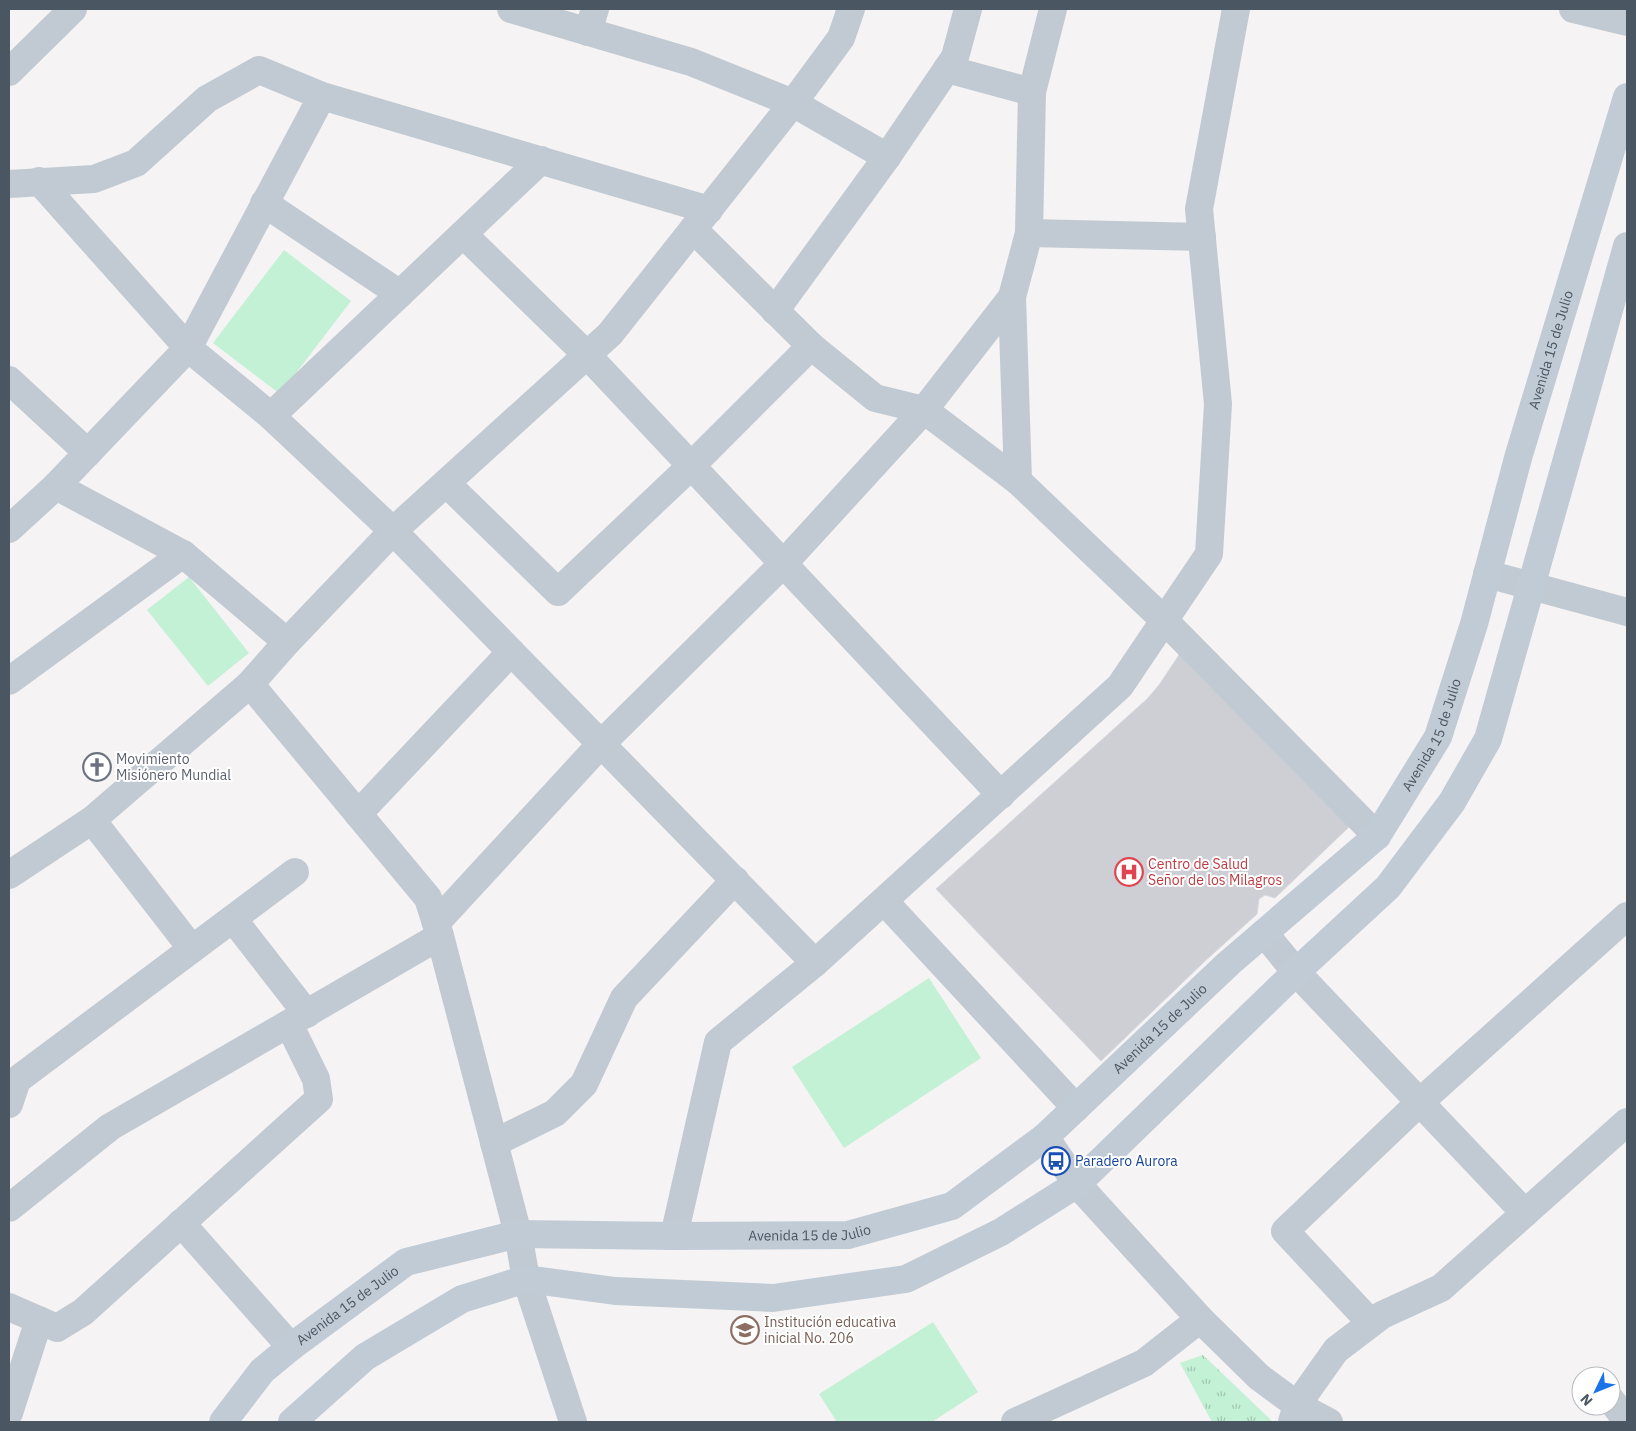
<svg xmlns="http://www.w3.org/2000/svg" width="1636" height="1431" font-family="'IBM Plex Sans',sans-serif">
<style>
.grass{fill:#c3f1d5}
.park{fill:url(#park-tufts)}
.building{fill:#cdcfd5;stroke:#d7d9de}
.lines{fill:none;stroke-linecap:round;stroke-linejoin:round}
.street{stroke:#c1cad2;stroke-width:28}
.secondary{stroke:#c1cbd6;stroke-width:28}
.labels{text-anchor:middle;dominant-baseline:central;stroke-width:4;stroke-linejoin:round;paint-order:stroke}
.street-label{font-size:14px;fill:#4a5661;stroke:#fff}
.worship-label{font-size:14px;fill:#5b616d;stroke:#fff;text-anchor:start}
.health-label{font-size:14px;fill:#be3a42;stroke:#fff;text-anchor:start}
.transit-label{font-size:14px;fill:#164399;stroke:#fff;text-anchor:start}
.education-label{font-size:14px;fill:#785e54;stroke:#fff;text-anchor:start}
</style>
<defs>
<pattern id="park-tufts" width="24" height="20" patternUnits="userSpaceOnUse" patternTransform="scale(1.25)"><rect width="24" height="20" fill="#c3f1d5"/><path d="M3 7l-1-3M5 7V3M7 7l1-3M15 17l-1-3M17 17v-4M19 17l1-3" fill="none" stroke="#a0c6b0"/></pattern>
</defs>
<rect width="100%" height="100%" fill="#f5f3f3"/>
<g class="grass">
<polygon points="284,250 351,301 280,394 213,343"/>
<polygon points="189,577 249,653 208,686 147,610"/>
<polygon points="929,978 981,1058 844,1148 792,1067"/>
<polygon points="933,1322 978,1392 932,1422 837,1422 819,1394"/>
</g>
<polygon class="park" points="1203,1355 1271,1420 1270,1422 1212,1422 1180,1363"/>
<polygon class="building" points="1181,652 1351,825 1275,898 1265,895 1259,899 1257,914 1204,962 1101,1061 936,889 1147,699 1159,685"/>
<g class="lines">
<g class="street">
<polyline points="511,9 691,62 793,103 887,157"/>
<polyline points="1573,9 1627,22"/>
<polyline points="588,32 595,9"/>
<polyline points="947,69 1032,92"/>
<polyline points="9,72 73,9"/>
<polyline points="39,181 188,348 271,416 393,531 815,963"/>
<polyline points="9,184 94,179 136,163 207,99 259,70 322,96 709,210"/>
<polyline points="264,203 400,294"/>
<polyline points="693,229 811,346 875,398 924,410 1018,481 1164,620 1377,836"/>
<polyline points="1029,233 1202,237"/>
<polyline points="463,234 587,355 1001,795"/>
<polyline points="775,311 887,157 955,57 968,9"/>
<polyline points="9,380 88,453"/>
<polyline points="271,416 541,160"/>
<polyline points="1018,481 1012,297 1029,233 1032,92 1053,9"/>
<polyline points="446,483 558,592 691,466 811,346"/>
<polyline points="56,486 183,554 287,642"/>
<polyline points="9,529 56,486 188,348 322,96"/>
<polyline points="1487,574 1627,612"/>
<polyline points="9,681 183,554"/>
<polyline points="250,684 428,898 440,936 518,1234 526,1279 573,1422"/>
<polyline points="358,814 511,652"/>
<polyline points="92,820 192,949"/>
<polyline points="9,875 92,820 250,684 287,642 393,531 610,334 793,103 841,38 851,9"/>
<polyline points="884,901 1076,1108"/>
<polyline points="233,919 307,1014"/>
<polyline points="436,923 601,744 783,564 924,410 1012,297"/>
<polyline points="1264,933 1296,972 1525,1213"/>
<polyline points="9,1104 17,1080 295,872"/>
<polyline points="1045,1137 1077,1184 1200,1319 1259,1377 1297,1405 1329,1422"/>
<polyline points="494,1143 555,1113 584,1084 624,998 735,880"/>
<polyline points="9,1208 110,1127 440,936"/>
<polyline points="181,1223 291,1347"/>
<polyline points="674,1236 718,1042 815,963 1120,686 1209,554 1218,404 1199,209 1236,9"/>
<polyline points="9,1307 57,1328 83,1312 319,1099 316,1079 289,1024"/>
<polyline points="1371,1323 1285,1231 1420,1102 1627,916"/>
<polyline points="1611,1400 1627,1421"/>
<polyline points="9,1413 39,1320"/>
<polyline points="1015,1422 1144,1363 1200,1319"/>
<polyline points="1292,1422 1297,1405 1336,1350 1382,1315 1441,1288 1627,1122"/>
</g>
<g class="secondary">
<path id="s1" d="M223,1422L262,1371L291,1347L406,1262L518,1234L674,1236L848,1235L952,1206L1045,1137L1229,963L1377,836L1438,737L1474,624L1518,458L1627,97"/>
<polyline points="292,1422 365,1357 462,1299 526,1279 615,1291 773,1298 906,1279 1001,1232 1077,1184 1296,972 1388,887 1452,802 1488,739 1627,246"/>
</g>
</g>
<defs>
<symbol id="church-ring" viewBox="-11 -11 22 22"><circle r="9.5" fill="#fff" stroke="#6b7280" stroke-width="1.5"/><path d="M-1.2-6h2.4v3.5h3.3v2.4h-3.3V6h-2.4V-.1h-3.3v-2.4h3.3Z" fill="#6b7280"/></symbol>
<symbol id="hospital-ring" viewBox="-11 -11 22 22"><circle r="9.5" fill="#fff" stroke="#e0444e" stroke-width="1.5"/><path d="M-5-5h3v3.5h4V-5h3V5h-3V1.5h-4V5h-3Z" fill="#e0444e"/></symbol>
<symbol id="bus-ring" viewBox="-11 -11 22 22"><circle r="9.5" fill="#fff" stroke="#1a4fb4" stroke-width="1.5"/><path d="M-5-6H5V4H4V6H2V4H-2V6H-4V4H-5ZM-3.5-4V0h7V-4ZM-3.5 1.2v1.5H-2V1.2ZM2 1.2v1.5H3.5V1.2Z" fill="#1a4fb4"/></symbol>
<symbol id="school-ring" viewBox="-11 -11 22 22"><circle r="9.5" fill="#fff" stroke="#8d6e63" stroke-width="1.5"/><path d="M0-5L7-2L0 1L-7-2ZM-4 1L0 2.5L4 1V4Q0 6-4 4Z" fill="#8d6e63"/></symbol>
</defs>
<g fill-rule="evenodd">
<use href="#church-ring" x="81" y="751" width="32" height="32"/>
<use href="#hospital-ring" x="1113" y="856" width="32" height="32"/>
<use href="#bus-ring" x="1040" y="1145" width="32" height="32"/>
<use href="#school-ring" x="729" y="1314" width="32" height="32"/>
</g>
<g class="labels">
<g class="street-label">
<text stroke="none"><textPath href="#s1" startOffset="1882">Avenida 15 de Julio</textPath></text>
<text stroke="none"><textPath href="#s1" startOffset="1478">Avenida 15 de Julio</textPath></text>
<text stroke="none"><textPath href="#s1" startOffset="1072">Avenida 15 de Julio</textPath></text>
<text stroke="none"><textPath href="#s1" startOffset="652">Avenida 15 de Julio</textPath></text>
<text stroke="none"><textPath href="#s1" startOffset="172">Avenida 15 de Julio</textPath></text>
</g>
<g class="worship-label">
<text x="116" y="759">Movimiento<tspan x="116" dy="16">Misiónero Mundial</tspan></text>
</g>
<g class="health-label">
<text x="1148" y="864">Centro de Salud<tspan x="1148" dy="16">Señor de los Milagros</tspan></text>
</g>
<g class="transit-label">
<text x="1075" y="1161">Paradero Aurora</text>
</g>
<g class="education-label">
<text x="764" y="1322">Institución educativa<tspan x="764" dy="16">inicial No. 206</tspan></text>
</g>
</g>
<rect width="1636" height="1431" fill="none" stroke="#4a5661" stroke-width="20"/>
<g transform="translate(1596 1391) rotate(227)"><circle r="24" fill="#ffffff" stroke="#b7bbc0"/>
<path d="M0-4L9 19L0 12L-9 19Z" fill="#1a73e8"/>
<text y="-8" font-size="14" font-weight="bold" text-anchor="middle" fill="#4a5661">N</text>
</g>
</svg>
